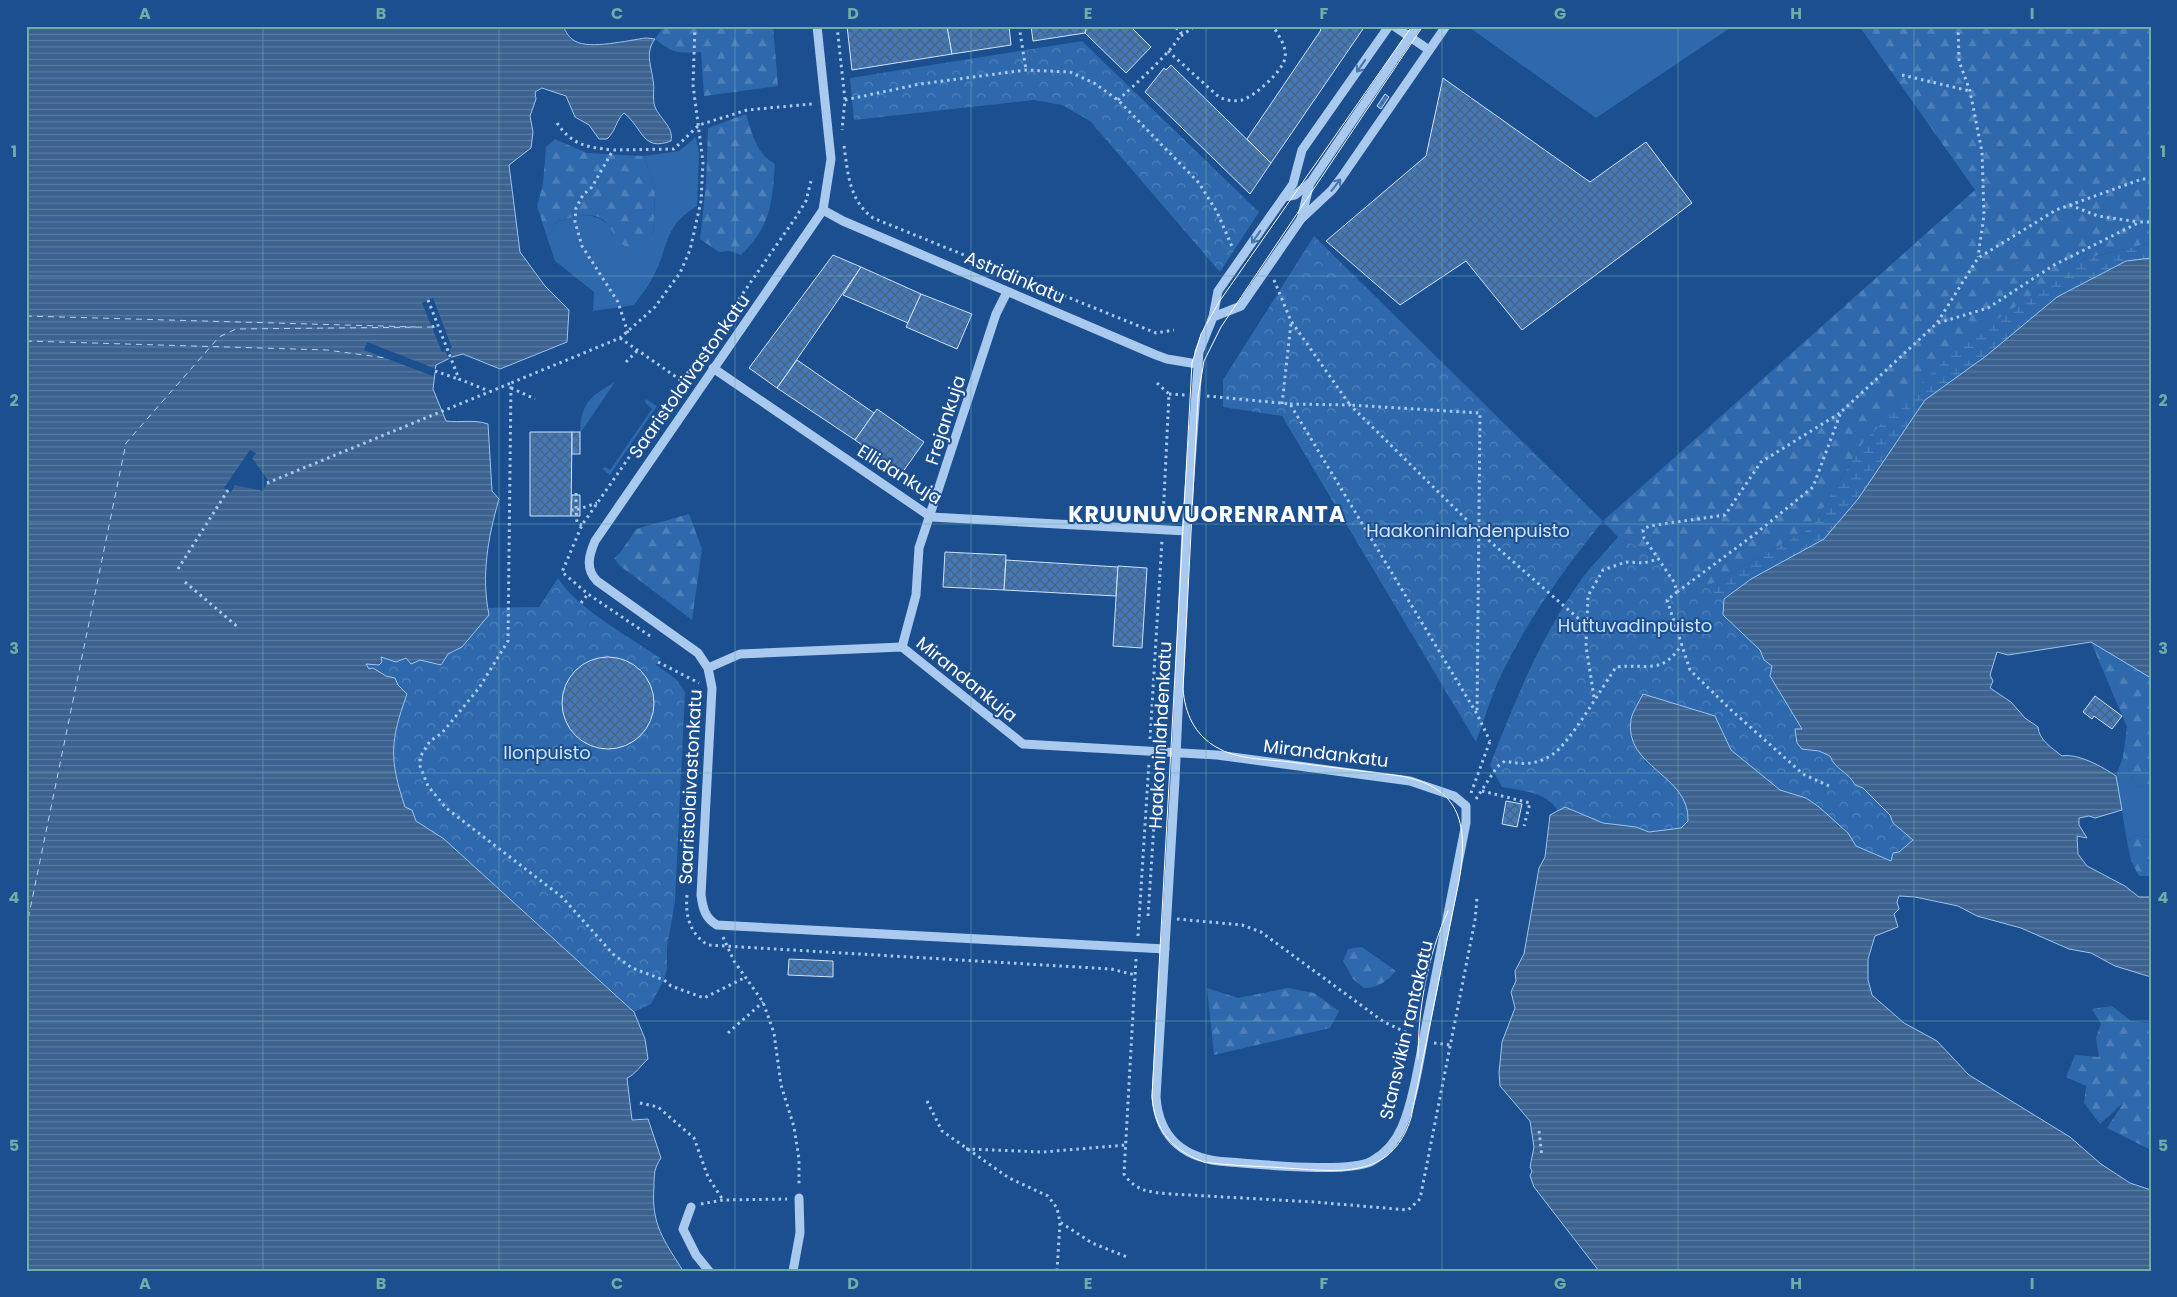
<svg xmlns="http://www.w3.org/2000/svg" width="2177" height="1297" font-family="Poppins,sans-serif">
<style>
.grass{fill:#2e69ad}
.forest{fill:url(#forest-firs)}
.wetland{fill:url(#wetland-marsh)}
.park{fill:url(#park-crowns)}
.water{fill:url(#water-rules);stroke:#9cc4f0}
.pier{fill:#1b4f8f}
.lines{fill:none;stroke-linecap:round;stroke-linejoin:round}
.ferry{stroke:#b5d3f5;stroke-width:1;stroke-dasharray:6 5;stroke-linecap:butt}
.building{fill:url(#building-cross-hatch);stroke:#cfe3fa}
.path{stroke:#a9c9ee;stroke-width:3;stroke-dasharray:2.5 4;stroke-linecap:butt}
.minor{stroke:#a9c9ee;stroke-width:9}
.tram{stroke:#fff;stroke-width:1}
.oneway{stroke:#4674ac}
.grid{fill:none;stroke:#6fada8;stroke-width:1;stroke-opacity:0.55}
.labels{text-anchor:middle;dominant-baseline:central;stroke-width:4;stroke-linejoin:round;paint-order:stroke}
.street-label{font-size:18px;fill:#fff;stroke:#1b4f8f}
.park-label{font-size:18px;fill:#cfe3fa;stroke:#1b4f8f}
.district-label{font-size:22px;font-weight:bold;letter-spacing:1px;fill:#fff;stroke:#1b4f8f}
.neatline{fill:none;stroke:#6fada8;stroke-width:2}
.grid-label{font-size:16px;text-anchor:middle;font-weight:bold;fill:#6fada8}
</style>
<defs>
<pattern id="forest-firs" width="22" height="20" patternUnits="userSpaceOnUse" patternTransform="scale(1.25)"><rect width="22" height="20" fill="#2e69ad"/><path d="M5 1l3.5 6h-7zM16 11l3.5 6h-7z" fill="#4d80b9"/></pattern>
<pattern id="wetland-marsh" width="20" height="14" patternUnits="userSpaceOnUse" patternTransform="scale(1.25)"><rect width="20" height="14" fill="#2e69ad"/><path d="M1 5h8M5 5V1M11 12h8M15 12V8" fill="none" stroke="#4d80b9"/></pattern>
<pattern id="park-crowns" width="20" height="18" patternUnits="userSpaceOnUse" patternTransform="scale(1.25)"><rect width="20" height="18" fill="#2e69ad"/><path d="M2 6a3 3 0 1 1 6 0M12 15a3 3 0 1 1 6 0" fill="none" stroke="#4d80b9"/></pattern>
<pattern id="water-rules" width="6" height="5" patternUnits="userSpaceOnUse" patternTransform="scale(1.25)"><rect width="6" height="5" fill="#3c6290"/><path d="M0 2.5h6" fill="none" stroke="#597aa1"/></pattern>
<pattern id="building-cross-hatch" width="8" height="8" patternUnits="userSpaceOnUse" patternTransform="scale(1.25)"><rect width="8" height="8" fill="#4478b7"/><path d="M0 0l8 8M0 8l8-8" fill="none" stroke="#486282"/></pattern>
</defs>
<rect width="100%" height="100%" fill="#1b4f8f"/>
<g class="grass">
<polygon points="1471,26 1725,26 1730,28 1596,118 1470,28"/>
<path d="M696,137L699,153L697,206C663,227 670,244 654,275C649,286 641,295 634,305L593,311L594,292L555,261L547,237L557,221C566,221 571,217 580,216C601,212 613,228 622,244L653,238L655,192L644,156L679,151Z"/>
<path d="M615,382L581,432H580C581,402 591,396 615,382Z"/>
<polygon points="646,399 657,406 610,475 602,469 605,467 610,470 652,409 645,402"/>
<polygon points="2123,757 2135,785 2151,790 2151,840 2147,837 2135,835 2127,841 2116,776"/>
</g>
<g class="forest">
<path d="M664,26H773L778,86L704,96L701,52C679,53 673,54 655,39Z"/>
<polygon points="1859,26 2151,26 2151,243 2083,259 1864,441 1812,527 1705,588 1647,551 1618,537 1603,521 1975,190"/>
<path d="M746,114C752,133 756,154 775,164C772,204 771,226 741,255L730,251L719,252L700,239L706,184L708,128Z"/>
<path d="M555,139L587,153L644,156L655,192L653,239L637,253C633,250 627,248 623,245C609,233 610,211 580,216C571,217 567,220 557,221L547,237L537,206L543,184L546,147Z"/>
<polygon points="689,514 702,549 692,620 619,565 614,558 620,553 636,529"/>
<polygon points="2091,642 2151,678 2150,790 2135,785 2123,757 2127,727"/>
<polygon points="2135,835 2147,837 2151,840 2151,876 2139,876 2131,861 2127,841"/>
<path d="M1362,947L1396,971C1387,981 1378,988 1364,988L1353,979L1343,961L1348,949Z"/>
<polygon points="1207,988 1238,998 1288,988 1314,993 1339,1011 1330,1028 1214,1055"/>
<polygon points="2112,1006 2131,1021 2151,1023 2151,1150 2107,1128 2124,1102 2100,1124 2084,1103 2086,1086 2066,1077 2075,1055 2099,1057 2096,1038 2101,1024 2092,1009"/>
</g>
<polygon class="wetland" points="2151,243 2151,294 1866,529 1803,552 1751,579 1724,599 1705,588 1812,527 1864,441 1960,345 2083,259"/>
<g class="park">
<polygon points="1082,41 1259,212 1220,272 1090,121 1062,105 1034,100 854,120 850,78"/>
<path d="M1314,236L1603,521C1562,572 1524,624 1497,684C1489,703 1483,723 1476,742L1282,416L1223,407V380Z"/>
<path d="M1618,537L1647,551L1724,599L1723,616L1760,650L1764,660L1772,666L1770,676L1802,729H1795L1797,742L1802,749L1819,751L1830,756C1835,770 1849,772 1855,785L1863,788L1890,815L1893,824L1914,840L1891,862L1856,846L1848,833L1806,798L1780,790L1731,750L1715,716L1644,761C1665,777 1689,792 1688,821L1681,828L1649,832L1636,827L1603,823L1566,807L1558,811C1547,792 1523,791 1502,787L1490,765C1515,700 1542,634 1583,577C1594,563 1607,550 1618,537Z"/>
<path d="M558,578C576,608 630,637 660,658L656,665L676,679L685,692L675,901L667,947V968L664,980L651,1004L634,1012L444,839L416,821L412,810L405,807C389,759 390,741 407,694L391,677L368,669L366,663L379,665L381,661L380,657L420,660L454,652L489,615L488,608L539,607Z"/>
</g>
<g class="water">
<path d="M26,26H563C566,32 569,38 575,41C589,50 629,40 646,38L655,39C645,52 651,65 653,80C655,88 652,99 655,107C660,119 674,127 671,141C642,152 643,128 624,113C616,120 616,131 607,139H599L589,125L575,117L566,96L542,88L535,92L536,99L530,116L533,132L531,148L509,165L520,252L545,286L569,310L567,342L500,369L463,354L452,357L436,365L433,389L446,421C461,423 473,419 488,424L492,491L499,499C488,537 481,576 489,615L462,647L448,654L441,665L420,660L411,664L406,658L396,662L381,657L382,662L379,665L366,664L369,669L373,668L386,676L395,678L398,685L407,694C390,741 389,759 405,807L412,810L416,821L444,839L634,1012L645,1039L648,1059C641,1065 635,1075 627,1078L632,1120L648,1119L661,1158C654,1168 654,1175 654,1187C651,1225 664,1240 683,1271H26Z"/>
<path d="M2151,258V678L2091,642L2008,655L1997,652L1990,675L1993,681L1990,688L2011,702L2025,718L2038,727C2039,740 2052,748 2062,756C2078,753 2103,767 2116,776L2122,810L2095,818L2089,816L2079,818V825L2087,838L2077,836L2078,854L2087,866L2125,886L2139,897H2151V977L2115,966L2091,953L2069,949L2021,928L1977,916L1958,906L1915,897L1899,896L1897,902L1899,909L1894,914L1898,927L1875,936L1868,959V980L1872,995L1904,1023L1937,1041L1969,1075L2070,1137L2101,1164L2130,1183L2151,1190V1271H1599L1534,1187L1530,1176L1532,1171L1530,1167L1534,1147L1530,1121L1500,1086L1499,1073L1502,1042L1515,1008L1511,992L1516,981L1515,971L1524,954L1539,868L1545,857L1550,815L1565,807L1603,823L1636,827L1649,832L1681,828L1688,821C1690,774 1623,768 1631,719C1633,711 1639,702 1643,694L1715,716L1731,750L1780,790L1806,798L1819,807L1848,833L1856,846L1891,861L1893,853L1899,852L1913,840L1893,823L1890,815L1863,788L1855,785C1849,772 1835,770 1830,756L1819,751L1802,749L1797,743L1795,729H1802L1770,676L1772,666L1764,660L1760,650L1723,615L1724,599L1751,579L1824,539L1858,499L1925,400L1986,356L2057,297L2126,261Z"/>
</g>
<g class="pier">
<polygon points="433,298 452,348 449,349 452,357 449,359 445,351 442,352 422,303"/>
<polygon points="367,342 436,369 433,376 364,350"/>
<polygon points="250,450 256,453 252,458 268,480 267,483 263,491 235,485 231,492 224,488"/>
</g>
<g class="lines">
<g class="ferry">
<polyline points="26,316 416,327"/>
<polyline points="26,341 327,350 386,358"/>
<polyline points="26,929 126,443 219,337 236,329 432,327"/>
</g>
</g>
<g class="building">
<polygon points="847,26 947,26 952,54 852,70"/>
<polygon points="947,26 1009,26 1011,45 952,54"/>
<polygon points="1031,26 1087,26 1085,33 1033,41"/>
<polygon points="1087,26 1130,26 1151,47 1126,73 1085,33"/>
<polygon points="1317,26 1365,26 1271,163 1247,139 1321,30"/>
<polygon points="1171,65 1271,163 1250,194 1145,92 1164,68 1166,70"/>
<polygon points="1443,78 1590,182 1646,142 1692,203 1522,330 1466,261 1400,305 1326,241 1426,156"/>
<polygon points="1385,94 1389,97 1381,109 1377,106"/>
<polygon points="833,255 861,267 777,388 749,368"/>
<polygon points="861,267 921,294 908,323 843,295"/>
<polygon points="921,294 972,314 957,349 906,327"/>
<polygon points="797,360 874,413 855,440 777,388"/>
<polygon points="877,409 924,442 902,473 855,440"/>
<polygon points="530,432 572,432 571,516 530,516"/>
<rect x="572" y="432" width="8" height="22"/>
<polygon points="572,495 580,495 580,516 571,516"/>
<polygon points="945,552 1006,555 1004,590 943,587"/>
<polygon points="1006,560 1118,567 1116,596 1004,590"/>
<polygon points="1118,566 1147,568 1142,648 1113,646"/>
<circle cx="608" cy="703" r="46"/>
<polygon points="2095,696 2122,716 2112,729 2094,716 2092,719 2083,712"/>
<polygon points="1506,801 1522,804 1517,827 1502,824"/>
<polygon points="789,959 833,961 833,977 788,975"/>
</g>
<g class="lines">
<g class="path">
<polyline points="695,26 693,85 703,162 701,201 690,250 680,273 655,307 620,338 511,383 508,641 479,688 442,733 430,741 420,757 420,766 428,786 446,808 562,897 613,954 632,968 664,980 671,986 704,998 746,977"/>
<polyline points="837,26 845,100 842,130"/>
<polyline points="1019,26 1026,70"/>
<polyline points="1958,26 1959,61 1970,91 1982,152 1984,215 1978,257"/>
<polyline points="1181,36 1195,26"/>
<path d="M1168,51L1219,97C1226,100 1234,102 1242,100C1254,97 1283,71 1285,58C1287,47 1279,36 1273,26"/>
<polyline points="1902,75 1970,91"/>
<polyline points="845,100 920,84 1026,70 1070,72 1094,83 1118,100 1199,183 1217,212 1233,249"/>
<path d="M1118,100C1130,89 1180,45 1181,32L1174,26"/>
<path d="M557,123C572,145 586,147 612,150"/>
<path d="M844,146C848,174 849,200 873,218L1156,333L1174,330"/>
<polyline points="2070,205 2098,216 2139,222"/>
<polyline points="1274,280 1291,321 1350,405 1480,413 1477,714"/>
<polyline points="428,300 459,379 489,391"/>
<polyline points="1938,323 1988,308 2054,265 2140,222 2151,222"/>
<polyline points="432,327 437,325"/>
<polyline points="628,333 618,302 582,246 575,222 576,208 583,195 592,187 613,150 674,149 699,125 747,110 812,104"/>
<polyline points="620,338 682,381"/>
<polyline points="626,362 638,350"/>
<polyline points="435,371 458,379"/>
<polyline points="1157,383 1169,394 1163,519"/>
<polyline points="511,388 535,399"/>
<polyline points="1169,394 1185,395"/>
<polyline points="1207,396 1290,404 1477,714 1490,741"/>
<polyline points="1282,404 1291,323"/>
<polyline points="1290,404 1350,405 1478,531 1587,626"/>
<polyline points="267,483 511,383"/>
<polyline points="571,510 576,510 576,489"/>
<polyline points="582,525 577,523 576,510 597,503"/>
<polyline points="178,569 228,490"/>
<polyline points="185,582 239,628"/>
<polyline points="1677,592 1755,534 1813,487 1841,412 1937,323 1978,258 2056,210 2142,179 2151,179"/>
<polyline points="581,603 588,594"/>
<polyline points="650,636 588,594 562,572 582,525 796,217 806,201 811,181"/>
<polyline points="658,662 699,683"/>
<polyline points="1594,697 1586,646 1588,596 1603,570 1626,562 1644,563 1658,559"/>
<polyline points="1150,739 1162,540"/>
<polyline points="1829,786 1803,774 1730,709 1690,670 1667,600 1677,592 1674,582 1644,538 1643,530 1649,526 1725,515 1761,462 1840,413"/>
<polyline points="1482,791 1530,803 1524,826"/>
<polyline points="1471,793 1490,741"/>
<path d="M1476,799L1497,767L1505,761C1523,765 1537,765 1553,754C1569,744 1603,686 1616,667C1649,663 1661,676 1682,644"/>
<path d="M687,895C685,916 690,934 708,945L1111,969L1135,975"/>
<polyline points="1148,916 1157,779"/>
<polyline points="1177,919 1242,925 1261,932 1384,1022 1412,1035"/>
<polyline points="1138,936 1149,762"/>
<polyline points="723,937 734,961 763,1002 774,1033 781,1085 794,1127 799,1159 799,1187"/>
<path d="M1136,959L1124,1174C1136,1192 1151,1192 1171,1194L1314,1202L1408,1210L1420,1199L1475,920L1477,898"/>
<polyline points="728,1033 763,1002"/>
<polyline points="1434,1043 1450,1045"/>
<polyline points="927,1101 942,1131 1009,1178 1048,1196 1057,1208 1060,1222 1092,1243 1127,1257"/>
<polyline points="640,1103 658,1107 694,1138 708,1177 723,1200"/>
<polyline points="1539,1131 1542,1157"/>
<polyline points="966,1149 1043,1152 1126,1145"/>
<polyline points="701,1204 723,1200 787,1199"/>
<polyline points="1057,1271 1060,1222"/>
</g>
<g class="minor">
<path d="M817,26L831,159L823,210L595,541C589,555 585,569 597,581L698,653L708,668L712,688L701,895C703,909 705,918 717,925L1165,949"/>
<polyline points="1394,26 1429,50"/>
<polyline points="1284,197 1295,195 1311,182 1417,26"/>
<polyline points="823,210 843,221 1156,355 1167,359 1197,364"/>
<polyline points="1301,219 1310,183"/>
<polyline points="1213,317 1241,306 1301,219 1332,190 1341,178 1446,26"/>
<polyline points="713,368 931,517 1186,531"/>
<polyline points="902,647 916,595 919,548 996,314 1007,292"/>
<path d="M708,668L740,654L902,647L1023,744L1217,755L1410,781L1454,796L1466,806V823C1453,889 1440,955 1427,1020C1421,1051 1414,1100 1402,1127C1396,1141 1386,1153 1372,1161C1348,1174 1260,1164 1229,1162C1187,1160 1159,1140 1156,1097L1175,780L1186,531L1199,352L1213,317L1218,291L1293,184L1302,150L1389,26"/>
<polyline points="691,1207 683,1229 696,1255 709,1271"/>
<polyline points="793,1271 800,1233 799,1198"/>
</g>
<g class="tram">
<path d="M1412,26L1219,302L1201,334L1192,363L1152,1096C1154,1130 1173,1151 1204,1162C1231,1166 1258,1166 1285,1168C1338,1171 1391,1181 1411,1118L1459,881C1468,827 1463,788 1401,776C1364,771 1327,767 1290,762C1266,759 1237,760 1216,747C1194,734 1185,713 1183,689L1198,396L1204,361L1221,327L1423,26"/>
<path d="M1418,1059C1418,1009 1427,957 1448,911"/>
</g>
</g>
<defs><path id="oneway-shaft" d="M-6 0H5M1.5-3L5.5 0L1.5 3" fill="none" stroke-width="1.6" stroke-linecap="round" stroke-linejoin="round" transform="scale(1.25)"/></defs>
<g class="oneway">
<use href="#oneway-shaft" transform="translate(1361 66) rotate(125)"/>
<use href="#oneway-shaft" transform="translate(1336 185) rotate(-52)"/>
<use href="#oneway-shaft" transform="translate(1256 237) rotate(125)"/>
</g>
<path class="grid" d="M263,26V1271M499,26V1271M735,26V1271M971,26V1271M1206,26V1271M1442,26V1271M1678,26V1271M1914,26V1271M26,276H2151M26,524H2151M26,773H2151M26,1021H2151"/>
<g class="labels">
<g class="street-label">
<text transform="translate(1015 277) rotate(23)">Astridinkatu</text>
<text transform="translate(689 376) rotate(-55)">Saaristolaivastonkatu</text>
<text transform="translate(945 420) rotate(-72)">Frejankuja</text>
<text transform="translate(900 474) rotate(32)">Ellidankuja</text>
<text transform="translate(967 679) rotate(39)">Mirandankuja</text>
<text transform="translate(1160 735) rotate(-87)">Haakoninlahdenkatu</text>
<text transform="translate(1326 753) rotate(7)">Mirandankatu</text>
<text transform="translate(690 787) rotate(-87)">Saaristolaivastonkatu</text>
<text transform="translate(1406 1030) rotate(-77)">Stansvikin rantakatu</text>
</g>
<g class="park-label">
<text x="1468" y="530">Haakoninlahdenpuisto</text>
<text x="1635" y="625">Huttuvadinpuisto</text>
<text x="547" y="752">Ilonpuisto</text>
</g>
<g class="district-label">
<text x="1207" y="514">KRUUNUVUORENRANTA</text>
</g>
</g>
<rect width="2177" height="1297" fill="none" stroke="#1b4f8f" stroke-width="55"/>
<rect x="28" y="28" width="2122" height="1242" class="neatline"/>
<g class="grid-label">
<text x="145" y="19">A</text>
<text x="381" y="19">B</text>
<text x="617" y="19">C</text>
<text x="853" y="19">D</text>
<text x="1088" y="19">E</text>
<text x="1324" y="19">F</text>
<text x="1560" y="19">G</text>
<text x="1796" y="19">H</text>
<text x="2032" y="19">I</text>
<text x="14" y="157">1</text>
<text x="2163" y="157">1</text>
<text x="14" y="406">2</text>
<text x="2163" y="406">2</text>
<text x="14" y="654">3</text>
<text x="2163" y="654">3</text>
<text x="14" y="903">4</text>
<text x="2163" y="903">4</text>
<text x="14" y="1151">5</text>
<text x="2163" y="1151">5</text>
<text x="145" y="1289">A</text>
<text x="381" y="1289">B</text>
<text x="617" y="1289">C</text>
<text x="853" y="1289">D</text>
<text x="1088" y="1289">E</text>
<text x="1324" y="1289">F</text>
<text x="1560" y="1289">G</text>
<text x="1796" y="1289">H</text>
<text x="2032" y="1289">I</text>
</g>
</svg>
